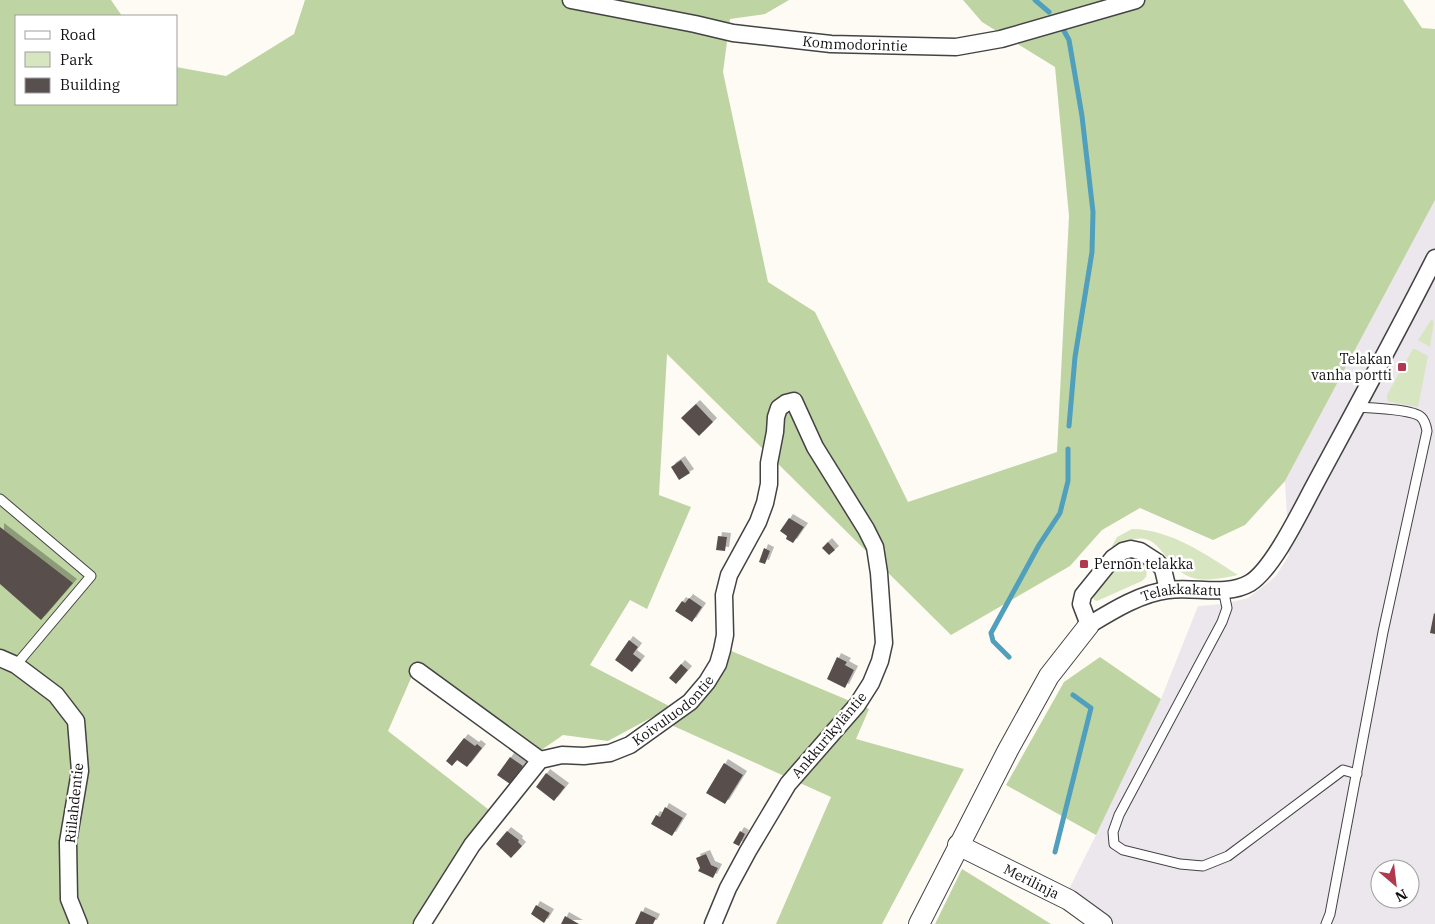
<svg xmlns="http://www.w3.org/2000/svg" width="1435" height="924" font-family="'IBM Plex Serif',serif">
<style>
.industrial{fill:#ece6ed;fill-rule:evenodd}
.green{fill:#d8e5c1}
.forest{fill:#bfd4a3}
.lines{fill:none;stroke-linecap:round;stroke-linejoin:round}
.stream{stroke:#4f9fbd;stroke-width:5}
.building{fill:#58504e;filter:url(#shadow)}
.service-casing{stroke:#434343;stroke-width:11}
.minor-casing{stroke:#434343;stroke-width:19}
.tertiary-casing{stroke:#434343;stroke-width:22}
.service{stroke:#fff;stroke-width:9}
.minor{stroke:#fff;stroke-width:16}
.tertiary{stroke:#fff;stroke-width:20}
.poi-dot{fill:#b0394d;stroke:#fff;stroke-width:2}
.labels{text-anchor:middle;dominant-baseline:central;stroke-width:5;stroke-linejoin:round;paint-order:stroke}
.street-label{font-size:14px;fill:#101010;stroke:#fff}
.poi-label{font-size:14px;fill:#101010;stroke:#fff;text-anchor:end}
</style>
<defs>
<filter id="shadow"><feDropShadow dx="4" dy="-4" stdDeviation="0" flood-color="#0004"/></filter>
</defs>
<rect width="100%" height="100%" fill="#fefbf5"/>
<path class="industrial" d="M1435,200V924H1115L1100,910L1069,889L1096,835L1161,699L1198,606L1223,604L1248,598L1276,576L1289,555L1285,481ZM1380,869H1410V899H1380Z"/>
<g class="green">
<polygon points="1431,320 1434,321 1430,347 1418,340"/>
<polygon points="1413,349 1415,349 1428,356 1418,407 1390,402 1387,400 1387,395"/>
<path d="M1132,529C1170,529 1207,555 1238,575C1222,578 1199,584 1184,574C1156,555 1158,522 1114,548L1112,546L1117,537Z"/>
<path d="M1133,557C1142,560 1149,567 1146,577L1142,581L1097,601L1094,600L1093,596C1103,583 1116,561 1133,557Z"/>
</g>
<g class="forest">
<polygon points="0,0 111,0 122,16 16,16 16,104 176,104 176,67 226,76 294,34 305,0 789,0 765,14 730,19 723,72 768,282 815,312 908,502 1057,452 1069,216 1055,67 982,22 963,0 1403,0 1422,28 1435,29 1435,200 1285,481 1245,525 1213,540 1140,508 1102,530 1070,566 951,635 667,354 659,495 691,507 647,609 630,600 590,665 671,707 608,741 563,735 540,751 418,662 388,731 493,813 417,924 0,924"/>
<polygon points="729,650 869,709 856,739 964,769 882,924 776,924 831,797 669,724"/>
<polygon points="1100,657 1161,699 1096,835 1006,785 1064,682"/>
<polygon points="962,869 1051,924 935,924"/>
</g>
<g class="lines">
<g class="stream">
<polyline points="1035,0 1049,12"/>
<polyline points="1063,29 1069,40 1082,116 1093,212 1092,252 1075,357 1069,426"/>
<polyline points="1009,657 993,641 991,633 1039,545 1060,513 1068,481 1068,449"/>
<polyline points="1055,852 1091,708 1073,695"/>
</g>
</g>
<g class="building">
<polygon points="696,404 713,422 699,436 681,418"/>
<polygon points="681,460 690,473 679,480 671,467"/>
<polygon points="789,518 804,527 793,543 786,539 787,536 780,531"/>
<polygon points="0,527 73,583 41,620 0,584"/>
<polygon points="718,536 727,537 725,551 716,550"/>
<polygon points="828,542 835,550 829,555 822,548"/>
<polygon points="764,548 770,551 765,564 759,562"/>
<polygon points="689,598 702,607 692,622 675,611 682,601 685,603"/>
<polygon points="1434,613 1435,614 1435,634 1430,633"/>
<polygon points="629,640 638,647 633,654 641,660 632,672 615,660"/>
<polygon points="837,657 847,662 845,665 854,670 845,688 827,679"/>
<polygon points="681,664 688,670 676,684 669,678"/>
<polygon points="464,738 475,746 477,744 482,748 467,767 457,760 452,766 446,761"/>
<polygon points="510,757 523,766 510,784 497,775"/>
<polygon points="724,763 743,775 725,804 706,793"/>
<polygon points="546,773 565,787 554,801 536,787"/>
<polygon points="665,807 683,818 672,836 651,824 656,815 660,817"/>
<polygon points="507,831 519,840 518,842 522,846 511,858 496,844"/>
<polygon points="740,831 745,834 739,846 733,843"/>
<polygon points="706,854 711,865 718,868 713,878 698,871 700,868 696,858"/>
<polygon points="536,905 550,913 544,923 531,914"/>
<polygon points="641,911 656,918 653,924 635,924"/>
<polygon points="565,916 579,924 561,924"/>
</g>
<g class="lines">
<defs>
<g id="service">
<polyline points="0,499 91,576 16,665"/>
<polyline points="1223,589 1227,608 1222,622 1119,815 1113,832 1114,844 1123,850 1180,864 1203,866 1228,856 1343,770 1357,774"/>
<path d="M1326,924L1330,914L1383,632L1427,431C1426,425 1425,421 1421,417C1412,409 1371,408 1357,407"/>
</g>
<g id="minor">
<path id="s1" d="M571,0L695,24L733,33L831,44L956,47L1001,39L1136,0"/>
<path id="s2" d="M1168,590L1163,569L1157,562L1140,551L1131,549L1123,551L1113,558L1083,595L1081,604L1089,625C1112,611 1141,593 1168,590C1194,586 1226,597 1250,583C1273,569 1301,510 1314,486C1355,410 1396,335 1435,258"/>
<polyline points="0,658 16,665 56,695 76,721 80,771 68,842 69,899 79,924"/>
<polyline points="418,671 540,760"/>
<path id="s3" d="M422,924L472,845L540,760L562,755L584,756L610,753L630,745L690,702L707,682L718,664L722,650L725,635L724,595L729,575L758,522L765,503L769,484V463L775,432L776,417L779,408L786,403L794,401L815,447L866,529L875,547L879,573L884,643L880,661L871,683L857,705L788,784L748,851L728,888L713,924"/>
</g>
<g id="tertiary">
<path id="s4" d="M958,845L1069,900L1102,924"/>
<polyline points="919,924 1008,750 1049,676 1089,625"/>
</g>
</defs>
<use href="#service" class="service-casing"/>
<use href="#minor" class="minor-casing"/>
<use href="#tertiary" class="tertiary-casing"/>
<use href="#service" class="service"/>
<use href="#minor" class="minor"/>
<use href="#tertiary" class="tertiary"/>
</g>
<g class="poi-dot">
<rect x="1397" y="362" width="10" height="10" rx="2.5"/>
<rect x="1079" y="559" width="10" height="10" rx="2.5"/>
</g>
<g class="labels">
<g class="street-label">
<text stroke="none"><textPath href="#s1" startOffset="288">Kommodorintie</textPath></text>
<text stroke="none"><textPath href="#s2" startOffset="260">Telakkakatu</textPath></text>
<text stroke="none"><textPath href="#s3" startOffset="350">Koivuluodontie</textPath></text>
<text transform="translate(829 735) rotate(-50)">Ankkurikyläntie</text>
<text transform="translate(74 803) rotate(-84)">Riilahdentie</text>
<text stroke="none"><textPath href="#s4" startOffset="82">Merilinja</textPath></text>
</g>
<g class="poi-label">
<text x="1392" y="359">Telakan<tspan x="1392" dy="16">vanha portti</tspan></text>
<text x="1094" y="564" text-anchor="start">Pernon telakka</text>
</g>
</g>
<rect x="15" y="15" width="162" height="90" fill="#ffffff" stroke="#9f9f9f"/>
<rect x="25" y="31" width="25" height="8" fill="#ffffff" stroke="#9f9f9f"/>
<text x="60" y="40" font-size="15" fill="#101010">Road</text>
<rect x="25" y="52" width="25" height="15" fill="#d8e5c1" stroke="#9f9f9f"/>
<text x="60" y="65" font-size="15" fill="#101010">Park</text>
<rect x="25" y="78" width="25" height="15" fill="#58504e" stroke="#9f9f9f"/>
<text x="60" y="90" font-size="15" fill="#101010">Building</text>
<g transform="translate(1395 884) rotate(152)"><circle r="24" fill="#ffffff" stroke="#9f9f9f"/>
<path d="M0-4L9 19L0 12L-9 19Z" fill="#b0394d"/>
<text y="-8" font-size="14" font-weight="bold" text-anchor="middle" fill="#101010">N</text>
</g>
</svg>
